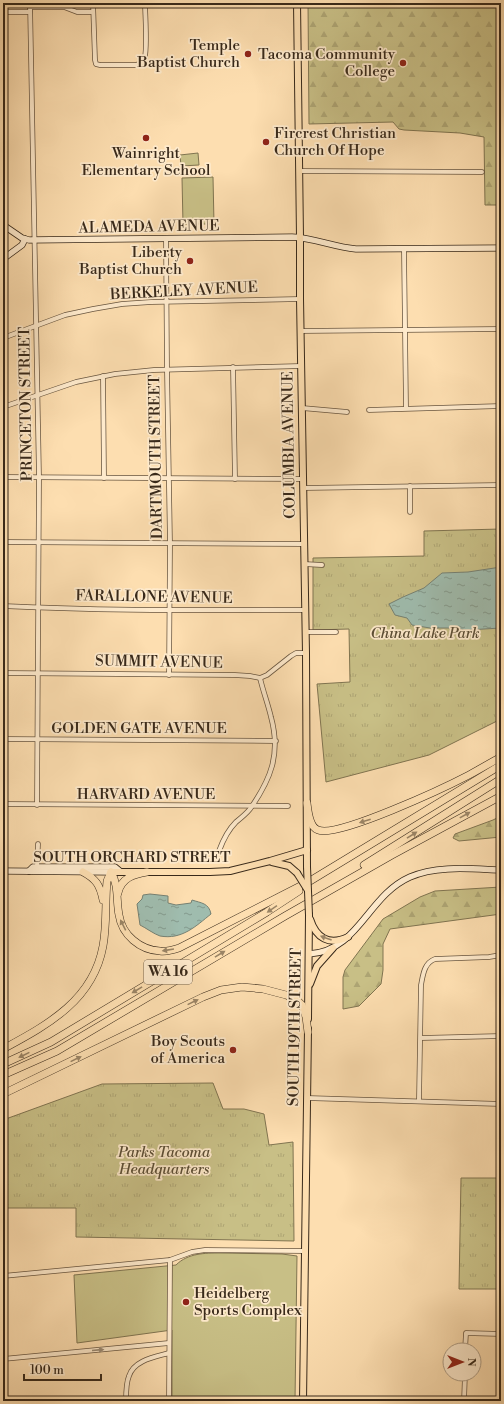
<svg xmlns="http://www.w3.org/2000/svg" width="504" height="1404" font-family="'Libre Bodoni',serif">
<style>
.grass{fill:#c8bf86;stroke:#807450}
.forest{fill:url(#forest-firs);stroke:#807450}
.park{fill:url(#park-tufts);stroke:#807450}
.water{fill:url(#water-ripples);stroke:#768173}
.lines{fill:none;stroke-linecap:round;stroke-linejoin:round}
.street-casing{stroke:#695640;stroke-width:5.5}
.secondary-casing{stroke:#38291a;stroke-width:7}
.primary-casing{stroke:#38291a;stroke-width:8}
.highway-casing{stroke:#38291a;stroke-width:8}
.street{stroke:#feeacc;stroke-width:4}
.secondary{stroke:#feeacc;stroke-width:5.5}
.primary{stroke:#fddeb0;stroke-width:6}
.highway{stroke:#fddeb0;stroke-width:7}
.primary-bridge-casing{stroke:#38291a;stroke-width:8;stroke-linecap:butt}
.primary-bridge{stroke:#fddeb0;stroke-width:6}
.oneway{fill:#9a8465}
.oneway2{fill:#9b8a73}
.poi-dot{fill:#8f2418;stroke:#feeacc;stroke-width:1.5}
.labels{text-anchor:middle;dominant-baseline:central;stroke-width:3.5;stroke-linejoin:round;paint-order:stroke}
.shield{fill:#feeacc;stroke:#73634f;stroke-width:1}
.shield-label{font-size:14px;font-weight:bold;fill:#38291a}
.poi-label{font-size:15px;fill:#38291a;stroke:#feeacc;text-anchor:end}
.street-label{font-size:15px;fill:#38291a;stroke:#feeacc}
.park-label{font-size:15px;font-style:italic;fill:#5c4e35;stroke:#feeacc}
</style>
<defs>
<pattern id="forest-firs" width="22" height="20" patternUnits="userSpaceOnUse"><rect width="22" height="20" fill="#c8bf86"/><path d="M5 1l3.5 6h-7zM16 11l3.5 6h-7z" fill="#ada473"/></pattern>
<pattern id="park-tufts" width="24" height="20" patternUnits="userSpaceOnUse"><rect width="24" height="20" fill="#c8bf86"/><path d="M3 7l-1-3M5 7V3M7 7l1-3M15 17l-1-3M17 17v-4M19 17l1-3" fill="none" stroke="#ada473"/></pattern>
<pattern id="water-ripples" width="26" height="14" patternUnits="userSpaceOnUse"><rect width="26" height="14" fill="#9fbcae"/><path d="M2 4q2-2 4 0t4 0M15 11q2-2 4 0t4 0" fill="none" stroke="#83998d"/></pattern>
</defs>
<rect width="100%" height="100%" fill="#fddeb0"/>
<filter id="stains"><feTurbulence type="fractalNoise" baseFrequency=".005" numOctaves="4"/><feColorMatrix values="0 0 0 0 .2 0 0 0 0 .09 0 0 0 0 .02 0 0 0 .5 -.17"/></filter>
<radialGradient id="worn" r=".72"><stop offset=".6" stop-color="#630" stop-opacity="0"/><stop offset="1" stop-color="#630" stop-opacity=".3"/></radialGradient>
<g class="grass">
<polygon points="198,153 199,165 181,166 180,155"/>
<polygon points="213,177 214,224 183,224 182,178"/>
<path d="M221,1253L282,1254L297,1256L295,1401H172V1330L77,1343L74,1275L176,1265C188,1253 205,1253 221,1253Z"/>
</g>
<g class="forest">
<polygon points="308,3 501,3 501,241 499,241 498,205 485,205 484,137 460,133 404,130 399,129 393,122 309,124"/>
<polygon points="501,816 501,837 459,841 453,838 455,834 493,820"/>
<polygon points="501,887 501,914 390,929 383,944 383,970 381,984 359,1006 343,1009 343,977 345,970 383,919 420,897 435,891"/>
</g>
<g class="park">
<polygon points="501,529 501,719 429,755 326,782 317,684 350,682 349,629 313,630 313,558 424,556 424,531"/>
<polygon points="213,1083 223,1109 244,1109 264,1114 269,1145 293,1142 294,1241 76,1237 76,1208 3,1208 3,1120 102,1084"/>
<polygon points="461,1178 501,1178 501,1289 459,1289"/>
</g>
<g class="water">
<polygon points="501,567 501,628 467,630 453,628 430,628 412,625 407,618 395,615 389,604 403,597 424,588 442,573 468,572"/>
<path d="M150,894L168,896V903L176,905L191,903L192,900C201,903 209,903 211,914C196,926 182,940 160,936C154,934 146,928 140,925L137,904L142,899L143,895Z"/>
</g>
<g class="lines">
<defs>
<g id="street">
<polyline points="30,3 39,477 37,805"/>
<path d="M93,3L95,60L96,64L100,65H136C139,64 142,64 144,60C148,52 145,14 145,3"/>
<polyline points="30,7 64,7 77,12 93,12"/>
<polyline points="3,12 30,12"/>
<polyline points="300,171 482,172"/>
<polyline points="166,238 167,370 170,544 169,675"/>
<polyline points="404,250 406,408"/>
<polyline points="300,331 501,329"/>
<polyline points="3,338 65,315 93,309 122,304 151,302 300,299"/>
<polyline points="233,367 235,479"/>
<polyline points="103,376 104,478"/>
<polyline points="3,407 76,382 115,374 154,370 301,366"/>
<polyline points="302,408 347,412"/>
<polyline points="369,410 501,406"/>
<polyline points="3,477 303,479"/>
<polyline points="303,488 501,485"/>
<polyline points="410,512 410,486"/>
<polyline points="3,542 304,544"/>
<polyline points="304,564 322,565"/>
<path d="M3,606C104,611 205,610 305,610"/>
<polyline points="306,632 336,632"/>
<polyline points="3,673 235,675 250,676 260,678 267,675 291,656 296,653 306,653"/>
<polyline points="3,739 276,741"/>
<polyline points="3,804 288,806"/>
<path d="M219,851C223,840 228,830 236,822C241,818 246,814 250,809C271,779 281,754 271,717C268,704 263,691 260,678"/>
<polyline points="37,867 38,844"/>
<polyline points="421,1038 501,1036"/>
<polyline points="307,1098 501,1104"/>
<path d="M419,1100L421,985C423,975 424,963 435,959L489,957L501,955"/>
<polyline points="3,1276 170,1260 192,1252 205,1250 305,1251"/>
<polyline points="465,1350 466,1333 501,1334"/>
<polyline points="3,1359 169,1343"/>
<path d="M126,1401C126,1393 126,1383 129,1376C134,1360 155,1357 169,1353"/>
<polyline points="169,1401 170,1260"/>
<polyline points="464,1401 465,1374"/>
</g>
<g id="secondary">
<path d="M3,225L22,238L29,240L292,237C314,238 334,247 356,249L501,248"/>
<polyline points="3,259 22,245 25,239"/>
<polyline points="3,871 111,872"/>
<polyline points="29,871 33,867 115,867 121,872"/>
<path d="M309,954C359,951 367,896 410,877C437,865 472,869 501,870"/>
</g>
<g id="primary">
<polyline points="297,3 300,237 300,299 306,653 307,867"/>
<polyline points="272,862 289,866 297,873"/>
<polyline points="111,872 210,872 230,871 270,861 307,850"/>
<path d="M310,919C316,938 329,946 348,937"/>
<polyline points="310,984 317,966 333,948"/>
<polyline points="308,1019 309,915"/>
<polyline points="303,1401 308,1029"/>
</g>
<g id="highway">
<path d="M307,803C308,811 309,827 318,830C338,838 446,787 469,775C480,769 490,763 501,757"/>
<polyline points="364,865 501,779"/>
<path d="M83,872C96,879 100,885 103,900"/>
<path d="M111,872C119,885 116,900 119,915C122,935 140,950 160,951C167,952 173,950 179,948L310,881L501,765"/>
<path d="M118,893C121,878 134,874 147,872"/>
<path d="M3,1049C47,1025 93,1001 103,946C107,925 105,903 107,881L111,872"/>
<polyline points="3,1064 51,1042 267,912 299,891"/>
<polyline points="3,1075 57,1051 285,916 392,855 501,796"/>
<polyline points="3,1094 203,997 221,990 242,987 263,989 286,995 296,999 302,1005 306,1017 308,1032"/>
</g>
</defs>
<use href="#street" class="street-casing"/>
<use href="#secondary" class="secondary-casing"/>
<use href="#primary" class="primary-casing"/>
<use href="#highway" class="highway-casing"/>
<use href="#street" class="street"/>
<use href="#secondary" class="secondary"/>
<use href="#primary" class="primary"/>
<use href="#highway" class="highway"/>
<defs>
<g id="primary-bridge">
<polyline points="307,867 309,915"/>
<polyline points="297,873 307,889"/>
</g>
</defs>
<use href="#primary-bridge" class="primary-bridge-casing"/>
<use href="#primary-bridge" class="primary-bridge"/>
</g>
<defs><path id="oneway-solid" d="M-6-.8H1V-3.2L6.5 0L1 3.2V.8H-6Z"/></defs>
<g class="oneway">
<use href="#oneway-solid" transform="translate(465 815) rotate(-29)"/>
<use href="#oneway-solid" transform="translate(365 821) rotate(162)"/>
<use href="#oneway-solid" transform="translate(412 835) rotate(-32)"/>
<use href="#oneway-solid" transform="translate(272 909) rotate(146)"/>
<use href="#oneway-solid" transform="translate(123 925) rotate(-117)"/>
<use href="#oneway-solid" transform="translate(326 938) rotate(-160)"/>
<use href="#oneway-solid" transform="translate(168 950) rotate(171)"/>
<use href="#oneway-solid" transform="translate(220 954) rotate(-31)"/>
<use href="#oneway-solid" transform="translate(137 990) rotate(149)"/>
<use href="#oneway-solid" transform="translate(193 1002) rotate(-26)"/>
<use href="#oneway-solid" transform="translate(24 1055) rotate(154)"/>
<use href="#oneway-solid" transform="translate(76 1059) rotate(-26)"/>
</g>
<use class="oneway2" href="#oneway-solid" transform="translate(98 1350) rotate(-5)"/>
<g class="poi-dot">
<circle cx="248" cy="54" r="4"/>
<circle cx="403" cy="63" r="4"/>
<circle cx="146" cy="138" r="4"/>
<circle cx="266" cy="142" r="4"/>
<circle cx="190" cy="261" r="4"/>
<circle cx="233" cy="1050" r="4"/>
<circle cx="186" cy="1302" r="4"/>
</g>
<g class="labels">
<rect class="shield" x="144" y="960" width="48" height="24" rx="3"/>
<g class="shield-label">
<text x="168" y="972">WA 16</text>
</g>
<g class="poi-label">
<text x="240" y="45">Temple<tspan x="240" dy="17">Baptist Church</tspan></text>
<text x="395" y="54">Tacoma Community<tspan x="395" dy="17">College</tspan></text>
<text x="274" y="133" text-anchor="start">Fircrest Christian<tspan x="274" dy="17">Church Of Hope</tspan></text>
<text x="146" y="153" text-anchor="middle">Wainright<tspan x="146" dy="17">Elementary School</tspan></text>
<text x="182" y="252">Liberty<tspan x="182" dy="17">Baptist Church</tspan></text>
<text x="225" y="1041">Boy Scouts<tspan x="225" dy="17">of America</tspan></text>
<text x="194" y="1293" text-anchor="start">Heidelberg<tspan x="194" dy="17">Sports Complex</tspan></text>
</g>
<g class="street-label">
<text transform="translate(149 227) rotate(-1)">ALAMEDA AVENUE</text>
<text transform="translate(184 291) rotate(-3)">BERKELEY AVENUE</text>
<text transform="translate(26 404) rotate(-91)">PRINCETON STREET</text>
<text transform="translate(289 445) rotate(-91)">COLUMBIA AVENUE</text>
<text transform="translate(156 457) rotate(-91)">DARTMOUTH STREET</text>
<text transform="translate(154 597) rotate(1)">FARALLONE AVENUE</text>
<text transform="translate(159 662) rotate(1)">SUMMIT AVENUE</text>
<text x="139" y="728">GOLDEN GATE AVENUE</text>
<text x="146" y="794">HARVARD AVENUE</text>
<text x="132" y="857">SOUTH ORCHARD STREET</text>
<text transform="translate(295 1027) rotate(-89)">SOUTH 19TH STREET</text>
</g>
<g class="park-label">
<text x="425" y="633">China Lake Park</text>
<text x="164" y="1152">Parks Tacoma<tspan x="164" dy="17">Headquarters</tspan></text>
</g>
</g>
<rect width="504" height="1404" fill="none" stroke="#fddeb0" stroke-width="16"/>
<rect x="4" y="4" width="496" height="1396" fill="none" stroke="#38291a" stroke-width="2"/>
<rect x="8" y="8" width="488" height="1388" fill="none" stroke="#38291a"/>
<g transform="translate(462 1362) rotate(90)"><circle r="19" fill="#feeacc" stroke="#af9d85"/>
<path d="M0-3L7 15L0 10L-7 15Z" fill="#8f2418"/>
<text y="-6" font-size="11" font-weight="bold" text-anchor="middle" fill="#38291a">N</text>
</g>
<path d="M24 1374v6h77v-6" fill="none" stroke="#38291a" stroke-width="2"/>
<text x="30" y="1374" font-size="12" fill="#38291a" stroke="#feeacc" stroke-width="3" paint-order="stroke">100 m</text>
<rect width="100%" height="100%" filter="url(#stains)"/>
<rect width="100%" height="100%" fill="url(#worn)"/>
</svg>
